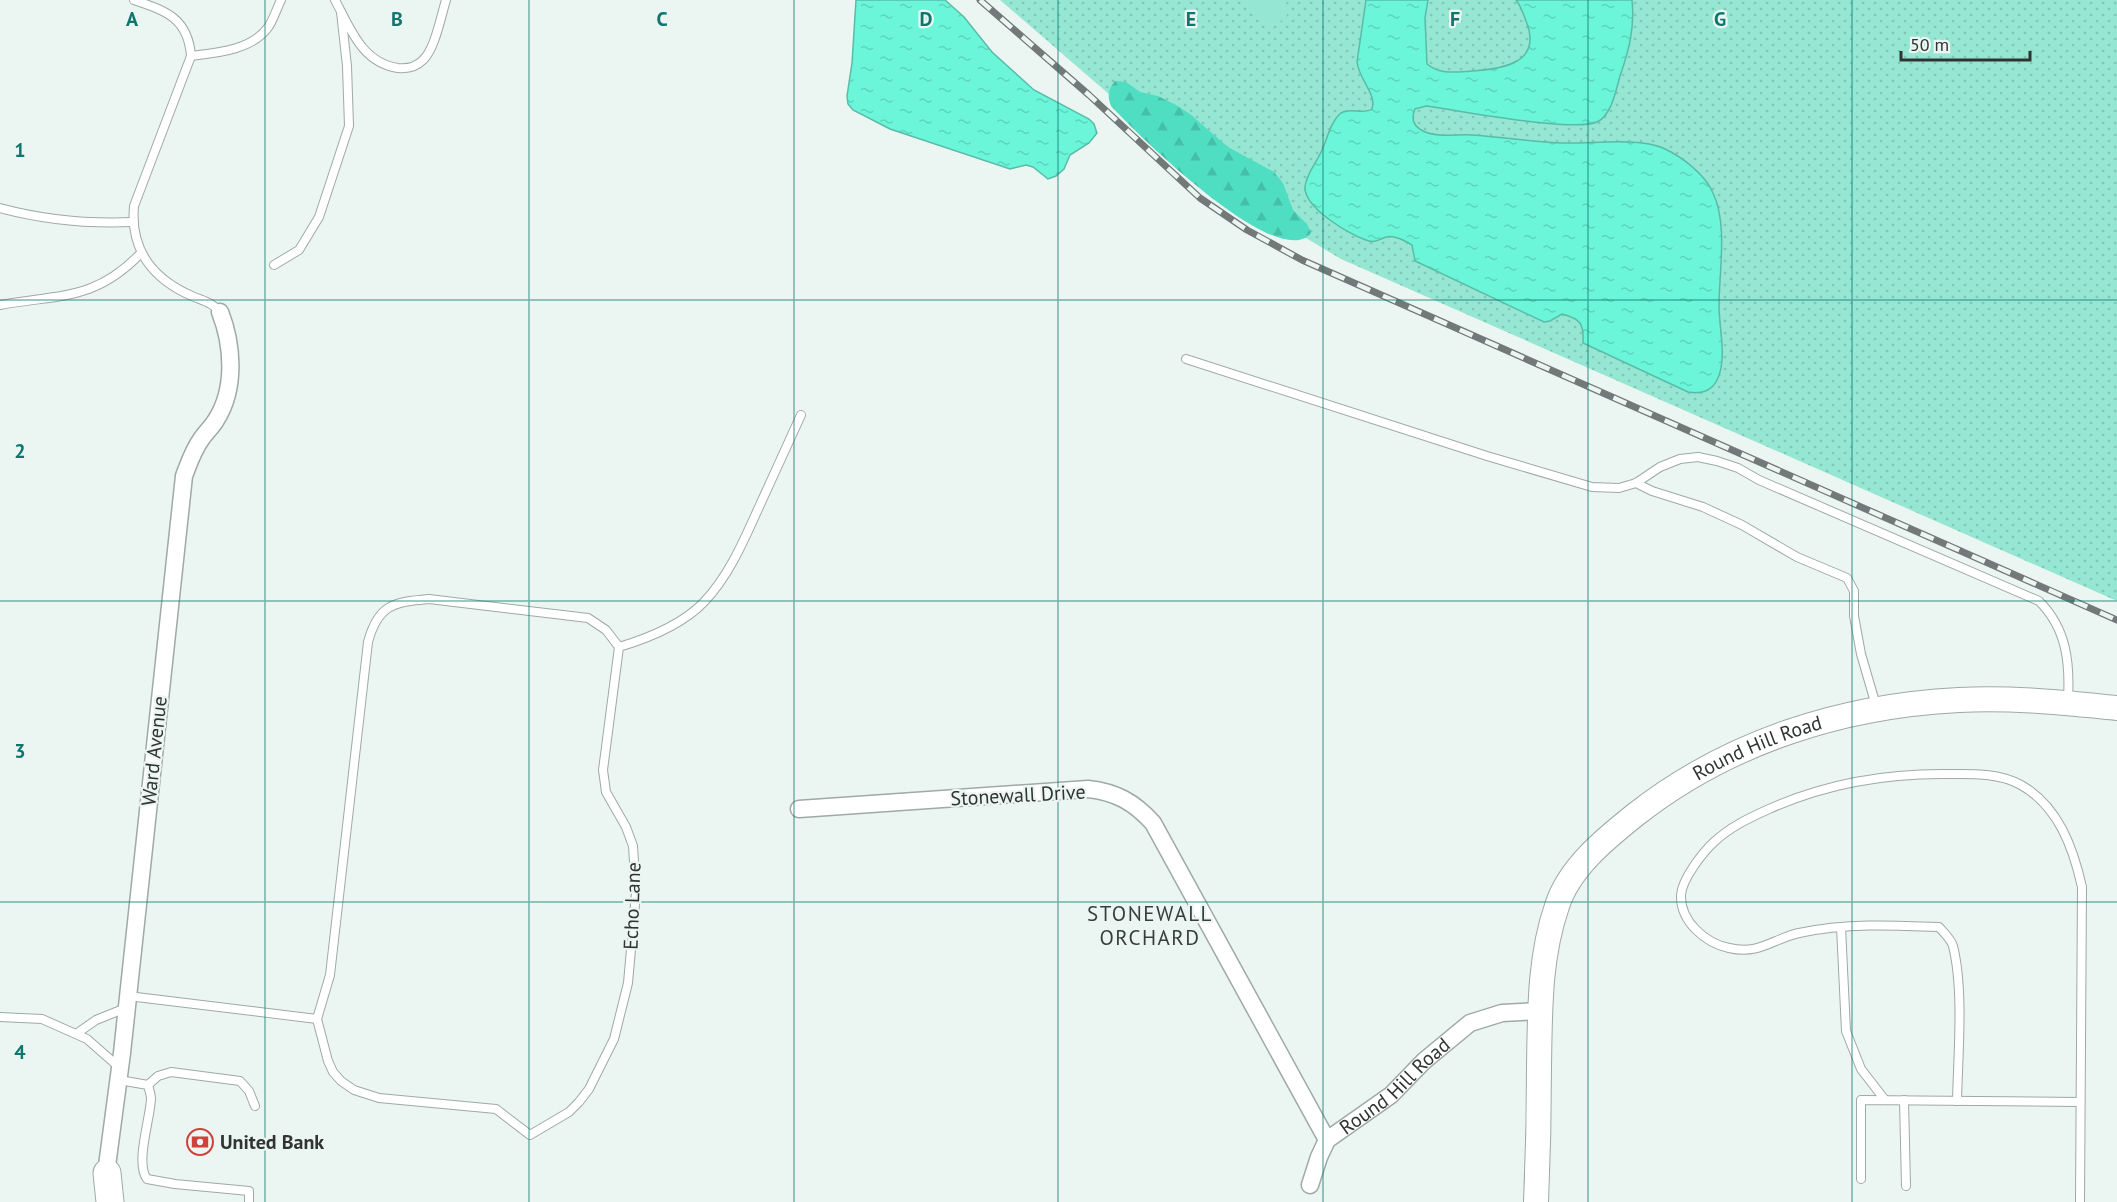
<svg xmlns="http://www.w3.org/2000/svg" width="2117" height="1202" font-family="'PT Sans',sans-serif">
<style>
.grass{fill:url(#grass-dots)}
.forest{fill:url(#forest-firs)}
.pitch{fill:#95e7d3}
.water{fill:url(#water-ripples);stroke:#59bca7;stroke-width:1.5}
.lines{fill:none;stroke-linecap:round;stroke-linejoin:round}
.lane-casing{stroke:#9fa9a6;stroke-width:10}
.street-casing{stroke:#9fa9a6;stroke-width:19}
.secondary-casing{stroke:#9fa9a6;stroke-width:26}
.primary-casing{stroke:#9fa9a6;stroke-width:29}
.lane{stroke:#fff;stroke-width:8}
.street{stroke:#fff;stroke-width:16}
.secondary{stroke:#fff;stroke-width:24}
.primary{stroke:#fff;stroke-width:27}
.rail-casing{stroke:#737978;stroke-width:7}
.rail{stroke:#ebf6f3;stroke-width:4.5;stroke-dasharray:14;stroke-linecap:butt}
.grid{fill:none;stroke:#0f766e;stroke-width:1.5;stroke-opacity:0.55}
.labels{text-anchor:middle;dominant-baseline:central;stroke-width:4.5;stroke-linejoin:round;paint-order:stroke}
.street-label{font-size:20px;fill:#303433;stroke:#ebf6f3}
.poi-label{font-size:20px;font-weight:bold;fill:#303433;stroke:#ebf6f3;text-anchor:start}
.neighbourhood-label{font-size:21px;letter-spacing:1.5px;fill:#363f3d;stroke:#ebf6f3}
.grid-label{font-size:20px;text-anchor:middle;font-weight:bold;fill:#0f766e;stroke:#ebf6f3;stroke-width:4.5;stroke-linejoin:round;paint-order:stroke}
</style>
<defs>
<pattern id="grass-dots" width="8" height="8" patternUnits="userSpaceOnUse" patternTransform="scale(1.5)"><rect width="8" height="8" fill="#95e7d3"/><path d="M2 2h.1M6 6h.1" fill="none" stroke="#81c7b6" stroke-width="1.8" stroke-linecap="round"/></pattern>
<pattern id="forest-firs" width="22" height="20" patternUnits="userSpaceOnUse" patternTransform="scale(1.5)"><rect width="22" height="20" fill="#4fdec2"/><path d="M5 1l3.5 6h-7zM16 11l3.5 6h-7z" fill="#45bfa7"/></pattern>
<pattern id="water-ripples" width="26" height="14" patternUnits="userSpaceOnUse" patternTransform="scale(1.5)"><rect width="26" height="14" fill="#6bf6d9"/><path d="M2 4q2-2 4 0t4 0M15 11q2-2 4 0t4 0" fill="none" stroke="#5dd4bb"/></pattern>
</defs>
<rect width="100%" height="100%" fill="#ebf6f3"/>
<polygon class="grass" points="1000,0 2117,0 2117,601 1341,259 1244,201 1140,121"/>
<path class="forest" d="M1115,81L1126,82L1140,92L1158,96L1176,105L1190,114L1228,147L1274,172L1283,183L1293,210L1307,224L1311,233C1278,274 1134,131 1111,106C1107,96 1108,89 1115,81Z"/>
<polygon class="pitch" points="1247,0 1286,0 1287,15 1279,23 1270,25 1253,14"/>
<g class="water">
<polygon points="856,0 945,0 964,17 992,52 1034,90 1089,119 1094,124 1097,133 1089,143 1070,155 1064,169 1056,176 1048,179 1033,167 1026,165 1010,169 890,129 853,110 848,104 847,96 852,63"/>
<path d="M1366,0H1428L1425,18L1427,64C1440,75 1456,72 1472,71C1503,69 1543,63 1526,21C1523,13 1521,6 1516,0H1632C1635,27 1629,50 1620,76C1616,90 1612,113 1599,121C1578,134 1457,110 1426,106L1415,109C1411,118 1413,126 1423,131C1437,138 1457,134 1472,135C1503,137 1533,142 1563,143C1591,144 1638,137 1663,148C1681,156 1705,174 1713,193C1728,224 1719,272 1719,306C1719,328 1727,357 1718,378C1712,392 1701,394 1688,392L1583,343C1584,324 1581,319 1562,314L1550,321L1544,322L1415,261L1412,245C1405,241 1395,235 1386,237C1379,239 1377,243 1369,241C1351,236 1304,208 1305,187C1306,174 1317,162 1322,150C1327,139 1331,121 1341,113C1351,107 1363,115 1372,109C1377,94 1359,80 1357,62Z"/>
</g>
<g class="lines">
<defs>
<g id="lane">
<path d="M134,0C166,11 188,18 191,56L134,206C130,250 153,279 192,296C203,301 212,302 220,312"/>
<path d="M335,0C350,28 362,63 398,68C407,69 416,67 423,60C435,49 441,16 446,0"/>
<path d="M191,56C217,53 253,50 269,26C274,18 277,8 281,0"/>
<path d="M0,208C45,220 86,224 132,222"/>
<polyline points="274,265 299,250 319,217 349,126 347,66 341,12"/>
<path d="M0,305C60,294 95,301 141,253"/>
<path d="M1186,359L1487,456L1592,487L1619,488L1636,483L1660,467L1680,459L1698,457L1717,461L1738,468L1759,480L2039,601C2067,629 2070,663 2068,700"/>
<polyline points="1636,483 1652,491 1703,507 1742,525 1797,557 1847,578 1854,591 1854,616 1861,654 1877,709"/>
<path d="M429,599L588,618L606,630L619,647L603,770L606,792L626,827L633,846L636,893L628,983L614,1039L589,1089L579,1102L569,1112L530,1135L496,1109L379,1098L354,1090L341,1081L333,1072L328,1061L317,1019L330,975L368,642C378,605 393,602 429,599Z"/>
<path d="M619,647C649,638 682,625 704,602C729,576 744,540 759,507C773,476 787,446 801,415"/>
<polyline points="1841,927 1846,1031 1861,1069 1885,1100"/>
<polyline points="128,996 317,1019"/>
<polyline points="0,1017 42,1019 87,1039 120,1068"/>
<polyline points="76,1034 96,1020 126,1008"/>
<path d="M119,1080L148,1085C149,1089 151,1095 151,1099C150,1120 135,1163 147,1179L175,1184L249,1191V1202"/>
<polyline points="148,1085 158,1076 171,1072 240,1081 249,1091 255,1106"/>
<polyline points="1904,1100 1906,1186"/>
<path d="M1957,1101C1958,1055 1964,990 1953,946C1951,939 1944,933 1939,927C1892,925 1845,923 1799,933C1772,939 1760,955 1729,948C1705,943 1680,921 1681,895C1682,879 1703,852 1714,842C1730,827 1749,818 1769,809C1827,783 1887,773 1950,774C1974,774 1999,773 2021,785C2058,806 2073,847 2082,887L2080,1202"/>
<polyline points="1861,1179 1861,1100 2080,1102"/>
</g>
<g id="street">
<path d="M799,809L1088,789C1116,792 1134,802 1153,823L1327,1140"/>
<path d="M105,1181L122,1053L184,476C189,463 193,450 202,438C206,432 212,427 216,420C236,389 233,345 220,312"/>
<path id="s1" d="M1310,1185L1319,1157L1327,1140L1391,1095L1424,1061L1470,1023L1502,1013L1540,1011"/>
</g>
<g id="secondary">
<path id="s2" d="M1536,1202C1538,1157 1539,1112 1539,1067C1540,1012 1539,958 1557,906C1569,868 1605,839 1635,815C1728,742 1841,706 1959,700C2012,697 2065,703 2117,708"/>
</g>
<polyline id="primary" points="107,1173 110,1202"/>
</defs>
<use href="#lane" class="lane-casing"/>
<use href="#street" class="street-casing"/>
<use href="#secondary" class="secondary-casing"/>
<use href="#primary" class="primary-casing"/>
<use href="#lane" class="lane"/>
<use href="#street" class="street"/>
<use href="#secondary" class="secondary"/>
<use href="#primary" class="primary"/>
<defs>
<polyline id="rail" points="980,0 1089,95 1200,198 1247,230 1302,260 2117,620"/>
</defs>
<use href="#rail" class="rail-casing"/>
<use href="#rail" class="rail"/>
</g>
<path class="grid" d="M265,0V1202M529,0V1202M794,0V1202M1058,0V1202M1323,0V1202M1588,0V1202M1852,0V1202M0,300H2117M0,601H2117M0,902H2117"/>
<defs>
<symbol id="bank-ring" viewBox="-11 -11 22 22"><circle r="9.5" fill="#ebf6f3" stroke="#d0413c" stroke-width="1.5"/><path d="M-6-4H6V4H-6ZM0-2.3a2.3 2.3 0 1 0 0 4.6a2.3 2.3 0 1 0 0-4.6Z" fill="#d0413c"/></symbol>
</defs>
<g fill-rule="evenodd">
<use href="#bank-ring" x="185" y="1127" width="30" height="30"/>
</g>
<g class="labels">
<g class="street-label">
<text stroke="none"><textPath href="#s2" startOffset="560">Round Hill Road</textPath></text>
<text transform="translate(154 751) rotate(-84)">Ward Avenue</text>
<text transform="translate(1018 795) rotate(-3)">Stonewall Drive</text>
<text transform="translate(632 906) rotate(-88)">Echo Lane</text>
<text stroke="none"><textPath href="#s1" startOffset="135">Round Hill Road</textPath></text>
</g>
<g class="poi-label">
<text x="220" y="1142">United Bank</text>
</g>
<g class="neighbourhood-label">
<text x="1150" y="913">STONEWALL<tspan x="1150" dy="24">ORCHARD</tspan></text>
</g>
</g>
<g class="grid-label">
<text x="132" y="26">A</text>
<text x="397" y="26">B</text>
<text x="662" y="26">C</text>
<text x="926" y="26">D</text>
<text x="1191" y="26">E</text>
<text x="1455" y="26">F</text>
<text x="1720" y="26">G</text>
<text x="20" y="157">1</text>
<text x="20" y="458">2</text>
<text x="20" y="758">3</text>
<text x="20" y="1059">4</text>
</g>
<path d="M1901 51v9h129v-9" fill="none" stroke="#303433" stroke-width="3"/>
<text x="1910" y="51" font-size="18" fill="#303433" stroke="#ebf6f3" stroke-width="4.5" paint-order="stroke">50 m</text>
</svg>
